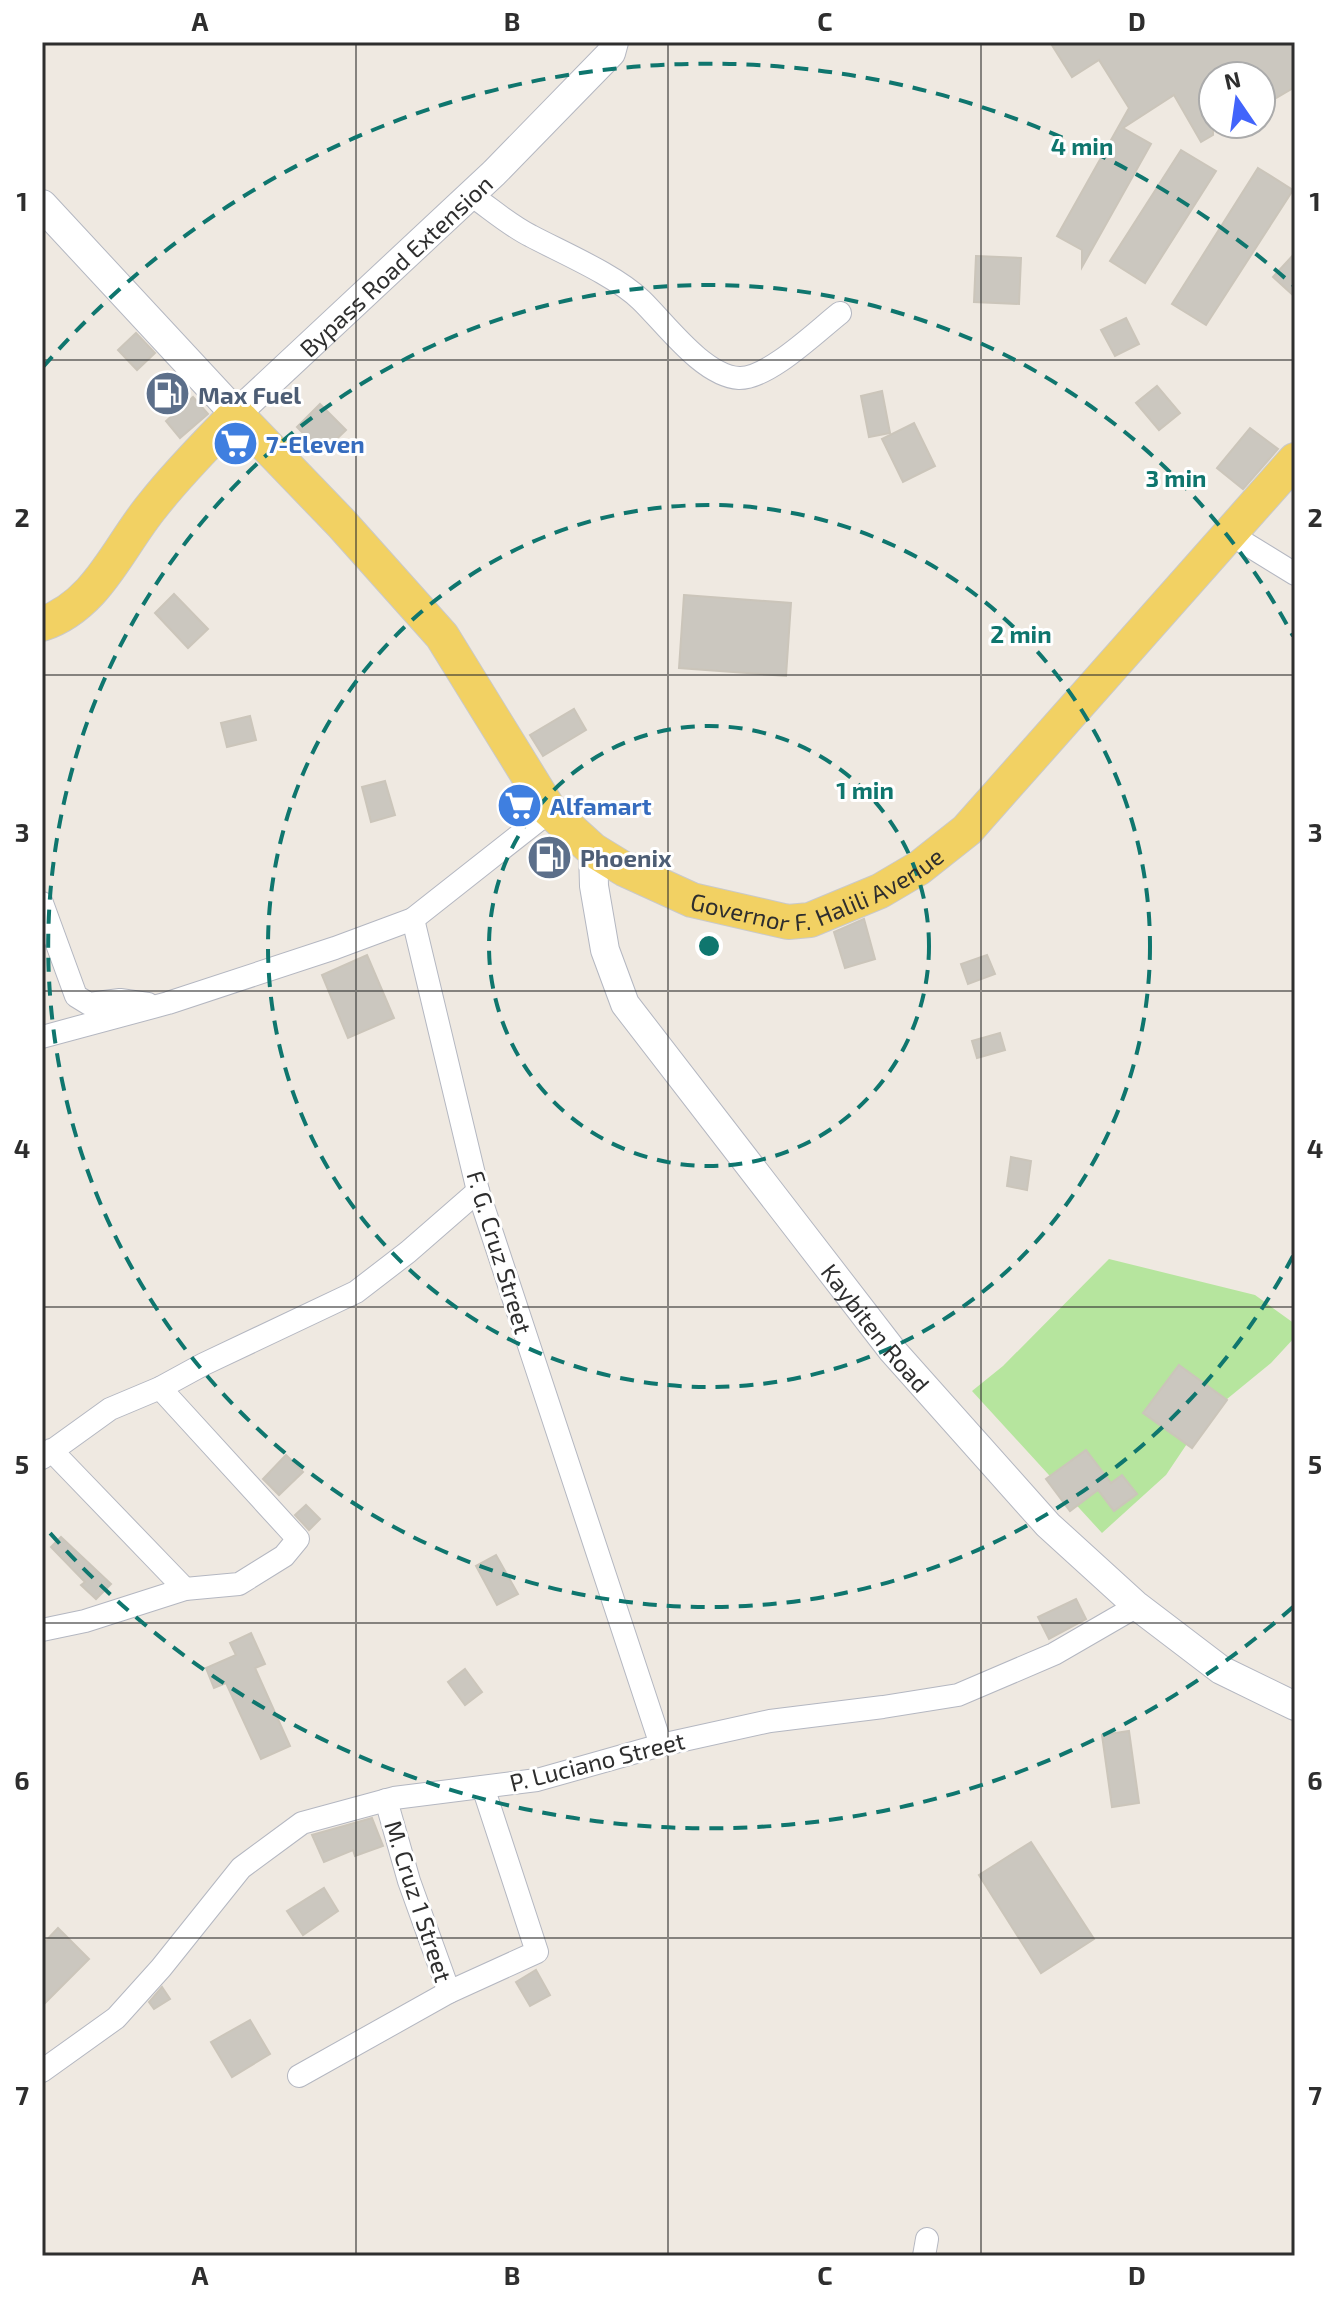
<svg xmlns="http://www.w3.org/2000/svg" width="1337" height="2298" font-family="'Exo 2',sans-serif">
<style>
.green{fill:#b6e59e}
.building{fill:#cbc7bf;stroke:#cbc5ba;stroke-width:2}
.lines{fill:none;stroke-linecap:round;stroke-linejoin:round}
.minor-casing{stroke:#b4b7c1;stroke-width:24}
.tertiary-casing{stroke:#b4b7c1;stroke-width:30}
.secondary-casing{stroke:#b4b7c1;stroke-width:32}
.primary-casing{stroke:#c9c9c9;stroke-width:36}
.minor{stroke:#fff;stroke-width:22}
.tertiary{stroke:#fff;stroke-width:28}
.secondary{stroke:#fff;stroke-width:30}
.primary{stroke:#f2d163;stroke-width:34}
.grid{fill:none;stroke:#2e2e2e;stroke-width:2;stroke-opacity:0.55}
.ring{fill:none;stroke:#0f766e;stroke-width:4;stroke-dasharray:14 10}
.labels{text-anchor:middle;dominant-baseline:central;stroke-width:6;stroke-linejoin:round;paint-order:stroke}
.street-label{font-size:24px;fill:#2e2e2e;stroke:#fff}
.service-label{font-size:24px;font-weight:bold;fill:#4e5e75;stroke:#fff;text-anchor:start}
.shop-label{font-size:24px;font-weight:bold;fill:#366cbe;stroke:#fff;text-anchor:start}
.centre{fill:#0f766e;stroke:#fff;stroke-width:4}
.ring-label{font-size:24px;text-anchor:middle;font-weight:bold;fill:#0f766e;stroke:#fff;stroke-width:6;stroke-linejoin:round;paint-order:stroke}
.neatline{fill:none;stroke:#2e2e2e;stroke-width:3}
.grid-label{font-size:26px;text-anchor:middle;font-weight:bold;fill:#2e2e2e}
</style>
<rect width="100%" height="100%" fill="#efe9e1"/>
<polygon class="green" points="1109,1259 1255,1295 1295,1324 1295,1337 1271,1363 1205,1417 1166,1475 1102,1533 972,1391 1003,1366"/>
<g class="building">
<polygon points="1050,42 1295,42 1295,87 1261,107 1261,76 1213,76 1213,135 1201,142 1174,95 1123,128 1151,144 1082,267 1082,250 1057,236 1129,108 1099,60 1072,77"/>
<polygon points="1181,150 1216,171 1145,283 1110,261"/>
<polygon points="1258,168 1293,190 1206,325 1172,304"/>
<polygon points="1295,253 1295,297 1273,277"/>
<polygon points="976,256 1021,258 1019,304 974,302"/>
<polygon points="1126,318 1139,344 1115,356 1101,330"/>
<polygon points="136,333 155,353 137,370 118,350"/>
<polygon points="1157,386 1180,413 1159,430 1136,403"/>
<polygon points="882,391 890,433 869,437 861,396"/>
<polygon points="193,397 208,414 180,438 166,421"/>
<polygon points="320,404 346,430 322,453 297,427"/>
<polygon points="914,423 935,466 903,482 882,439"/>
<polygon points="1250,428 1278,449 1243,489 1217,468"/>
<polygon points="174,594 208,629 188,648 155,613"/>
<polygon points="684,595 791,603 786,676 679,668"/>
<polygon points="574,709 586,730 543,756 530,735"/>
<polygon points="250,716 256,740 227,747 221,723"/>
<polygon points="385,781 395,815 371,822 362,787"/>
<polygon points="864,919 875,959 845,968 834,932"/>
<polygon points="367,955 394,1018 348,1038 322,975"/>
<polygon points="987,955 995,974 968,984 961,964"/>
<polygon points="1000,1033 1005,1050 977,1058 972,1041"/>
<polygon points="1011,1157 1031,1161 1027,1190 1007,1186"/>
<polygon points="1179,1365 1227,1400 1192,1448 1143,1413"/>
<polygon points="1086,1450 1111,1483 1122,1475 1137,1494 1114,1511 1098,1490 1070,1511 1046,1479"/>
<polygon points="286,1455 303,1472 279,1495 263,1479"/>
<polygon points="306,1505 320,1519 309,1530 295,1515"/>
<polygon points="61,1537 111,1584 96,1599 81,1585 85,1582 51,1547"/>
<polygon points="496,1555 518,1594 497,1605 476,1566"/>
<polygon points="1076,1599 1086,1619 1049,1639 1038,1617"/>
<polygon points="251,1633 265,1664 255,1668 290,1746 261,1759 226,1683 214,1688 206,1668 236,1655 230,1643"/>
<polygon points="465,1669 482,1692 465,1705 448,1682"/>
<polygon points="1129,1731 1139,1803 1112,1807 1102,1735"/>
<polygon points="372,1818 383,1846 355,1856 353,1850 324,1862 312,1835"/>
<polygon points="1031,1842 1094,1939 1041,1973 979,1875"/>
<polygon points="324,1888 338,1911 303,1935 287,1911"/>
<polygon points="58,1928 89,1959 42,2006 42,1945"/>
<polygon points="536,1970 550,1995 530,2006 516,1982"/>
<polygon points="162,1987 170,1999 154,2009 149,2002"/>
<polygon points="250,2020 270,2054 232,2077 211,2042"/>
</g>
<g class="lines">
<defs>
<g id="minor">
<path d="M471,195C490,208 509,225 531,236C563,253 615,275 641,300C665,323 703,376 739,378C768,379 817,331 840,313"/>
<polyline points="1230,534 1295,574"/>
<polyline points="42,903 76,996 89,1004 120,1000 148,1004"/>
<polyline points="413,919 478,1191 661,1745"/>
<polyline points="42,1037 168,1003 335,948 413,919 550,811"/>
<polyline points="51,1450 185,1589"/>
<polyline points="42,1458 110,1409 160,1388 204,1364 356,1292 408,1252 478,1191"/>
<polyline points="42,1630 85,1621 185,1589 239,1584 284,1556 298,1539 160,1388"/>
<polyline points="386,1800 409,1881 449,1992 537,1952 483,1787"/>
<polyline points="42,2071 116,2018 161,1968 241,1868 302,1823 394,1798 537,1780 661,1745 770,1721 883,1707 958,1695 1054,1654 1137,1606"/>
<polyline points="299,2076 449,1992"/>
<polyline points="924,2256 927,2239"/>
</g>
<g id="tertiary">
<path id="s1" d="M236,414L494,173L611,53L614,42"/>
<path id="s2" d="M593,850L594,886L605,950L625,1004L892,1350L1048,1525L1137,1606L1221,1670L1295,1706"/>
</g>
<polyline id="secondary" points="42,205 236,414"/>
<g id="primary">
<path id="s3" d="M42,624C98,605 118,547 153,505C178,473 208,443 236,414L342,524L442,636L550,811L593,850L624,869L692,900L788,922L810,920L880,891L919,868L967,830L1295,460"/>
</g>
</defs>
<use href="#minor" class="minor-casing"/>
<use href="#tertiary" class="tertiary-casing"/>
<use href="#secondary" class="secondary-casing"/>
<use href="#primary" class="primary-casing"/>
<use href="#minor" class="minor"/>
<use href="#tertiary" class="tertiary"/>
<use href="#secondary" class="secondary"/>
<use href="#primary" class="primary"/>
</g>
<path class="grid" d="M356,42V2256M668,42V2256M981,42V2256M42,360H1295M42,675H1295M42,991H1295M42,1307H1295M42,1623H1295M42,1938H1295"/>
<g class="ring">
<circle cx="709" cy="946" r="220"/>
<circle cx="709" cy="946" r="441"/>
<path d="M1293 1256A661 661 0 1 1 1293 636"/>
<path d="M1293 1607A882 882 0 0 1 43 1525M43 367A882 882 0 0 1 1293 285"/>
</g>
<defs>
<symbol id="fuel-disc" viewBox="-11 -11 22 22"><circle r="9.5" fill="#5c6f8a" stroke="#fff"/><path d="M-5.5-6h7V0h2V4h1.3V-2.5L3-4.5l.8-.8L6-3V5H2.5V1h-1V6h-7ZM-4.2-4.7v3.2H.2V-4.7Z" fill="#fff"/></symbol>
<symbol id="supermarket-disc" viewBox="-11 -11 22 22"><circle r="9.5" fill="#3f7fe0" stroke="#fff"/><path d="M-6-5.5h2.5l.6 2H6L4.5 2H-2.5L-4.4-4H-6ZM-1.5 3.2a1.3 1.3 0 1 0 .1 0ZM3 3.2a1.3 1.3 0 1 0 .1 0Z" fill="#fff"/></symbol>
</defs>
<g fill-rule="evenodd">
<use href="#fuel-disc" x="142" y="368" width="51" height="51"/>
<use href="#supermarket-disc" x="210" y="418" width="51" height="51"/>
<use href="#supermarket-disc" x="494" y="780" width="51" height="51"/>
<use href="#fuel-disc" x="524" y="832" width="51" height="51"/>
</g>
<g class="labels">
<g class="street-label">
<text stroke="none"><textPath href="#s1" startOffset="218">Bypass Road Extension</textPath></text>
<text stroke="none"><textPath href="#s3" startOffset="1100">Governor F. Halili Avenue</textPath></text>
<text transform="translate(500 1252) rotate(73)">F. G. Cruz Street</text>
<text stroke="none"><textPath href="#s2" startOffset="568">Kaybiten Road</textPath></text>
<text transform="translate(597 1761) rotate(-14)">P. Luciano Street</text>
<text transform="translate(419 1901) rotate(72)">M. Cruz 1 Street</text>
</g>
<g class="service-label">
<text x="198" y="394">Max Fuel</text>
<text x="580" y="857">Phoenix</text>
</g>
<g class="shop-label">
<text x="266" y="443">7-Eleven</text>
<text x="550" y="805">Alfamart</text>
</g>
</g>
<circle cx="709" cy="946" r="12" class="centre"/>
<g class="ring-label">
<text x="1082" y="155">4 min</text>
<text x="1176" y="487">3 min</text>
<text x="1021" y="643">2 min</text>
<text x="865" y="799">1 min</text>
</g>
<rect width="1337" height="2298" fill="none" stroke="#ffffff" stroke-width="88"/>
<g transform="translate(1237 100) rotate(347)"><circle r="38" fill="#ffffff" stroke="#ababab" stroke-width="2"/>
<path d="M0-6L14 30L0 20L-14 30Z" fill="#4264fb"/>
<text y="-12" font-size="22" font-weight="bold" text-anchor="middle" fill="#2e2e2e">N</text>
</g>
<rect x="44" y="44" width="1249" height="2210" class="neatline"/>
<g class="grid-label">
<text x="200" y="31">A</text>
<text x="512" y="31">B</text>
<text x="825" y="31">C</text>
<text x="1137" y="31">D</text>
<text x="22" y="211">1</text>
<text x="1315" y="211">1</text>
<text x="22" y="527">2</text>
<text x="1315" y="527">2</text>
<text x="22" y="842">3</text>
<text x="1315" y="842">3</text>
<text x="22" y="1158">4</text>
<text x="1315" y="1158">4</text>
<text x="22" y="1474">5</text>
<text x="1315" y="1474">5</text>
<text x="22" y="1790">6</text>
<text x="1315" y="1790">6</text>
<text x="22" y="2105">7</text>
<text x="1315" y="2105">7</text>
<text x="200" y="2285">A</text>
<text x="512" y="2285">B</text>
<text x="825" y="2285">C</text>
<text x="1137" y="2285">D</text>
</g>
</svg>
